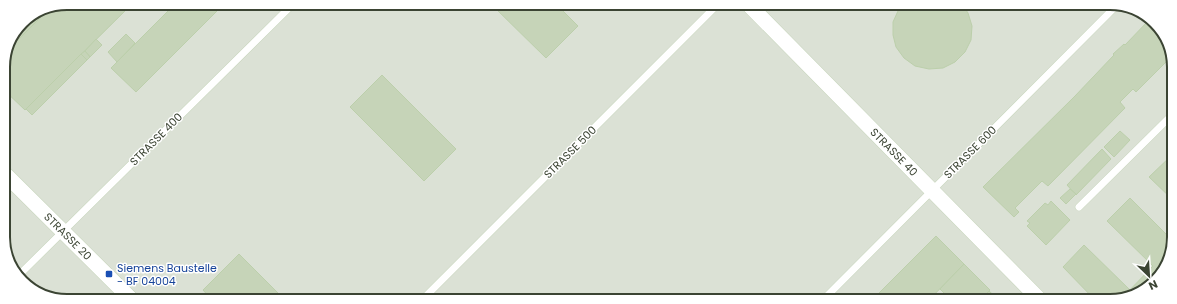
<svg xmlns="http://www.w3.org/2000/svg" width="1177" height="304" font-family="Poppins,sans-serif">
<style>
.industrial{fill:#dbe1d5}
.building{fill:#c6d4b8;stroke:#bccfab}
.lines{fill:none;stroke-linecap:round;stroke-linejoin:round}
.service-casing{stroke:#c7d5bc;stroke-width:8}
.minor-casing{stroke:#c7d5bc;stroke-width:16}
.service{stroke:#fff;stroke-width:7}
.minor{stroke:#fff;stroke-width:15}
.transit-dot{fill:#1a4fb4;stroke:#fff;stroke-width:1.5}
.labels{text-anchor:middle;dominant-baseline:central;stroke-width:3;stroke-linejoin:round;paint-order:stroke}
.street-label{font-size:11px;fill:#3b4433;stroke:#fff}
.transit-label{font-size:11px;fill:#164399;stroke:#fff;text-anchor:start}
.rim{fill:none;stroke:#3b4433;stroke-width:2}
</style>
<rect width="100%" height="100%" fill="#e9f2e3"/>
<polygon class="industrial" points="67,3 1123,4 1155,22 1173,54 1173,250 1152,285 1114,301 54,300 22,282 4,250 3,63 22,22"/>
<g class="building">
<polygon points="67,3 133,3 25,110 3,89 3,63 10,48 47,11"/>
<polygon points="176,3 225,3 136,92 111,68"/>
<polygon points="491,4 556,4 578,26 546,58"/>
<polygon points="857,4 876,4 869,6"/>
<polygon points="903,4 962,4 968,13 972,26 971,40 965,52 955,62 943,68 929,69 915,66 904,58 896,47 893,35 893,22 898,11"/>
<polygon points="47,11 10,48 22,22"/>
<polygon points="1150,19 1155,22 1173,55 1136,92 1133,89 1120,102 1125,108 1048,186 1042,181 1015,208 1019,212 1014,217 983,187 1075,96 1114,55 1113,54 1124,44 1125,45"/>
<polygon points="126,34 135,43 117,62 108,52"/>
<polygon points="96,39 102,45 90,57 85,51"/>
<polygon points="85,51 90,57 87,60 81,54"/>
<polygon points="81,54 87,60 32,115 26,109"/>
<polygon points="382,75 456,149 424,181 350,107"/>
<polygon points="1120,131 1130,140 1114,157 1104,147"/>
<polygon points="1102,149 1111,159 1076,195 1067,185"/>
<polygon points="1172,155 1173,156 1173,200 1149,177"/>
<polygon points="1070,189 1076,194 1066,204 1060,198"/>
<polygon points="1130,198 1173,241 1173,250 1152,285 1123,297 1153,266 1107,221"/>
<polygon points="1051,201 1070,220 1046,245 1027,226 1030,223 1027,221 1045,203 1048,205"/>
<polygon points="936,236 964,264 928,301 871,301"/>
<polygon points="1084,245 1130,290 1123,297 1114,301 1096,301 1063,267"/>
<polygon points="239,254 285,300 212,300 203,290"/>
<polygon points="964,264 990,290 979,301 952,301 940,289"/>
<polygon points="989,291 1000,301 979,301"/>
</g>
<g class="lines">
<defs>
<g id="service">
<polyline points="1079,207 1173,114"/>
<polyline points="18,276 294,3"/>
<polyline points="422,300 718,4"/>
<polyline points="822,301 1118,4"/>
</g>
<g id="minor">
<path id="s1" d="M748,4L1041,301"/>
<path id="s2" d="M4,173L132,300"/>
</g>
</defs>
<use href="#service" class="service-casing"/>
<use href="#minor" class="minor-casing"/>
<use href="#service" class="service"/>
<use href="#minor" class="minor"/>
</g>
<rect class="transit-dot" x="105" y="270" width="8" height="8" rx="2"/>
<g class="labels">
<g class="street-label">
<text transform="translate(156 139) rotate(-45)">STRASSE 400</text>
<text transform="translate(570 152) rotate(-45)">STRASSE 500</text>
<text stroke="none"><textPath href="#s1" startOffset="208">STRASSE 40</textPath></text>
<text transform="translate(970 152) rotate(-45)">STRASSE 600</text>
<text stroke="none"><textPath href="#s2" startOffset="90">STRASSE 20</textPath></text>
</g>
<g class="transit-label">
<text x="117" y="268">Siemens Baustelle<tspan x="117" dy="13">- BF 04004</tspan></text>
</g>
</g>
<path d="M0 0H1177V304H0ZM67 10H1110A57 57 0 0 1 1167 67V237A57 57 0 0 1 1110 294H67A57 57 0 0 1 10 237V67A57 57 0 0 1 67 10Z" fill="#fff" fill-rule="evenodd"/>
<path class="rim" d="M67 10H1110A57 57 0 0 1 1167 67V237A57 57 0 0 1 1110 294H67A57 57 0 0 1 10 237V67A57 57 0 0 1 67 10Z"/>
<g transform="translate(1149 276) rotate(155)" stroke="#ffffff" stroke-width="3" paint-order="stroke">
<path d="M0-3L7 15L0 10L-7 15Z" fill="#3b4433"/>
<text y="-6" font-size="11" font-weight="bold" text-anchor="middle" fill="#3b4433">N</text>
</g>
</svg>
